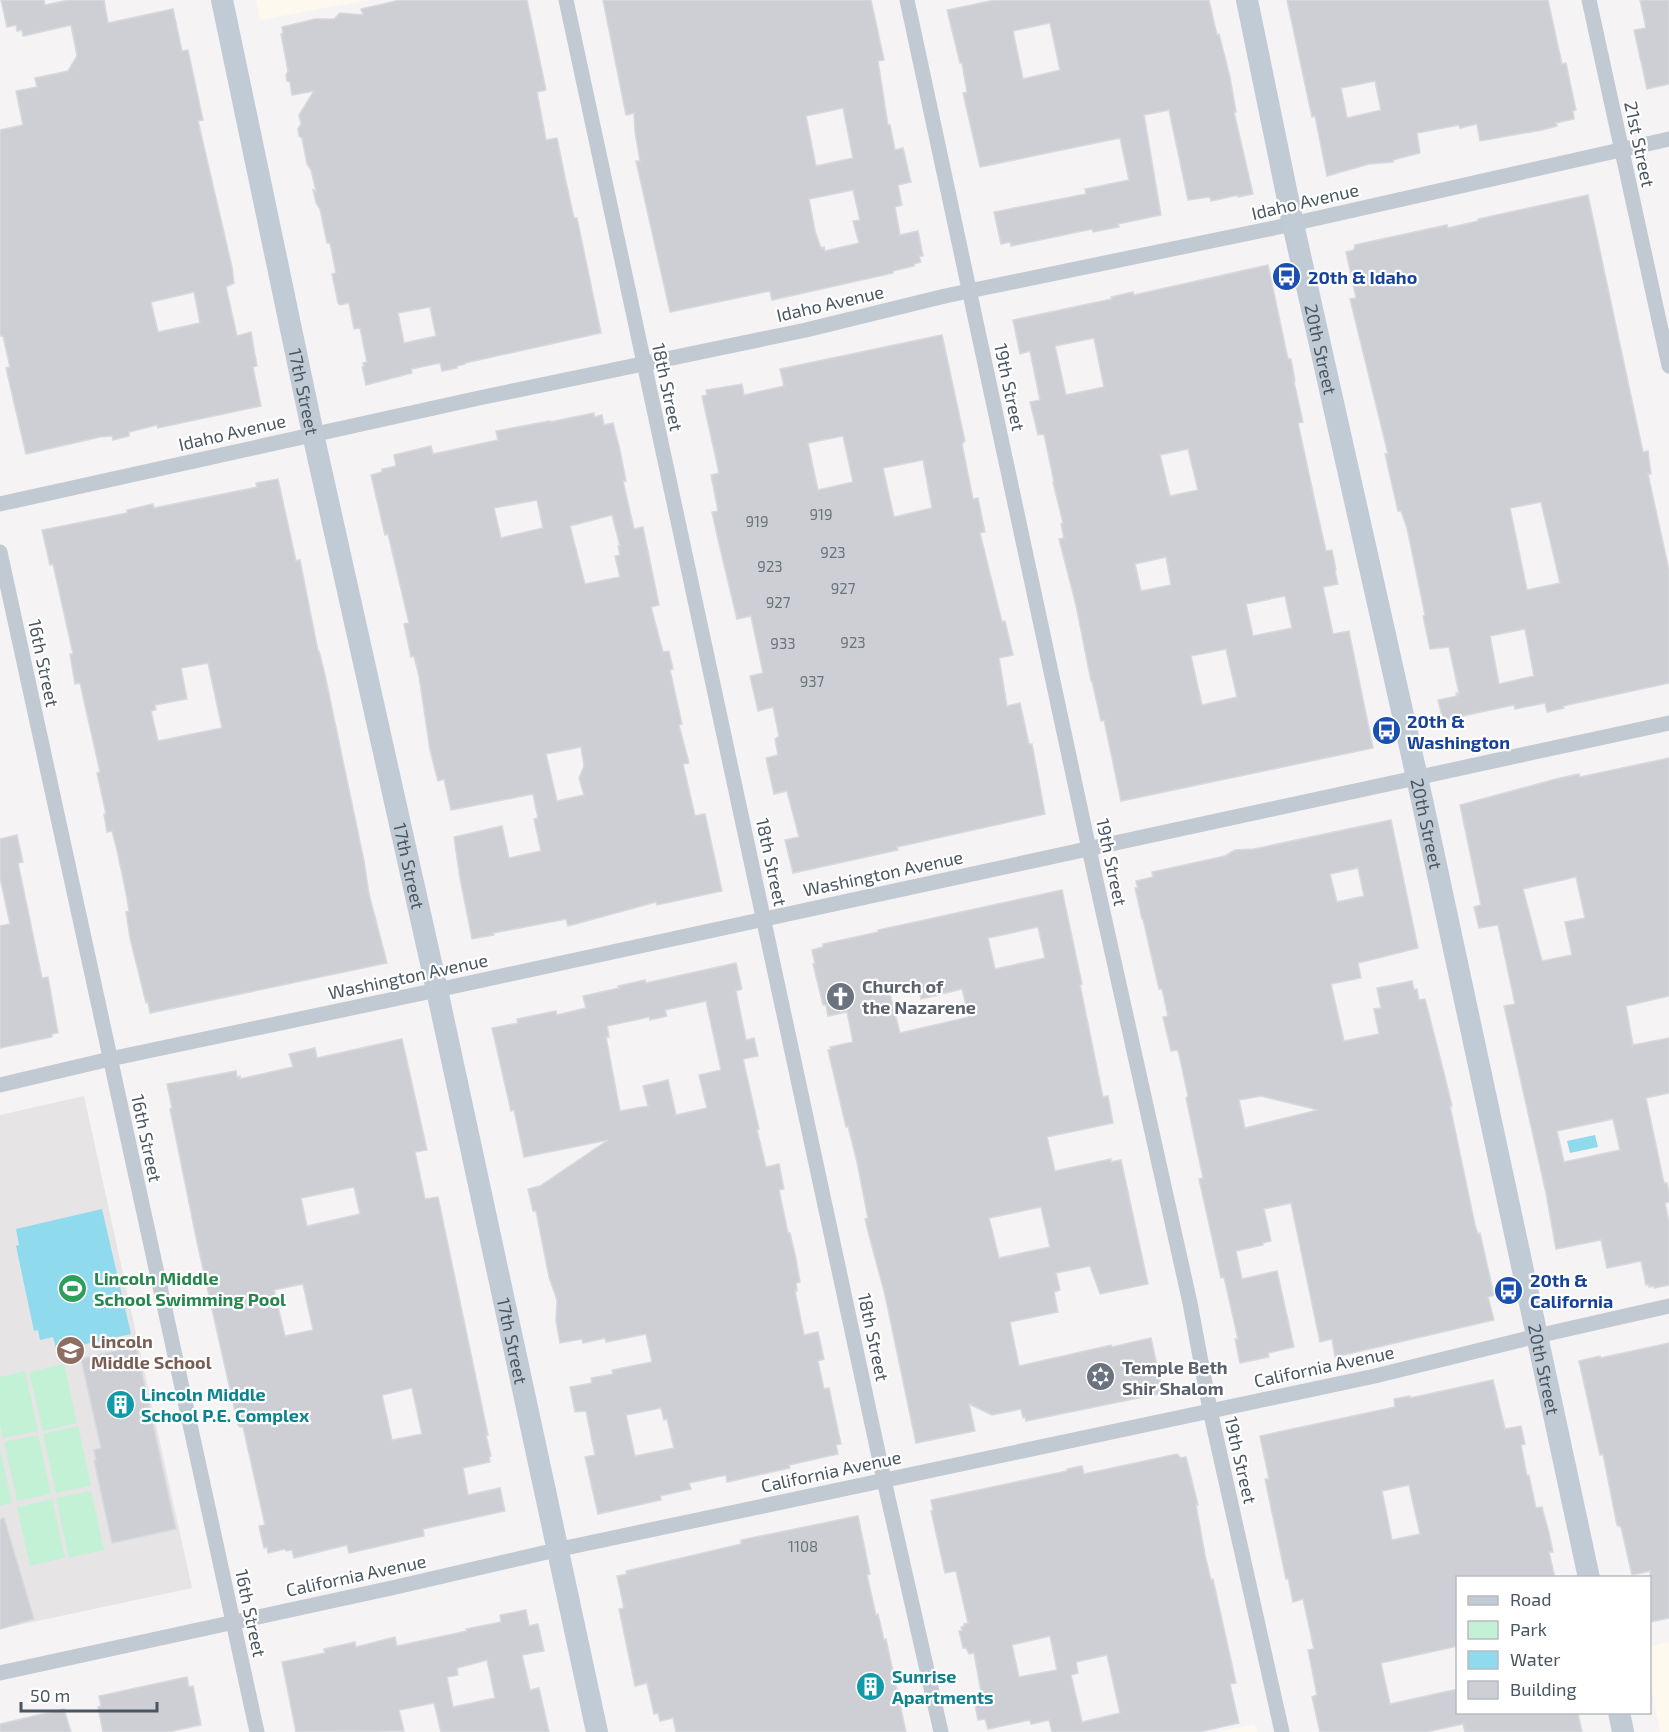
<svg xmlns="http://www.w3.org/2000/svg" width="1669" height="1732" font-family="'Exo 2',sans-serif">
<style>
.commercial{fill:#fdf9ef}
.education{fill:#e6e4e5}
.green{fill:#c3f1d5}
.water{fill:#90daee}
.building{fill:#cdcfd5;stroke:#d7d9de;stroke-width:1.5;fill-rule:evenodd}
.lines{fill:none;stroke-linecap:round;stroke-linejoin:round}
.street{stroke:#c1cad2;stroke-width:15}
.secondary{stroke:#c1cbd6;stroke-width:22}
.labels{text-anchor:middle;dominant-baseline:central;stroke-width:4.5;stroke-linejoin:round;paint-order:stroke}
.number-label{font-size:15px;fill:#6b747e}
.street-label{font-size:18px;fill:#4a5661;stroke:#fff}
.transit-label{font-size:18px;font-weight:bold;fill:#164399;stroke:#fff;text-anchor:start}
.worship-label{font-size:18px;font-weight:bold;fill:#5b616d;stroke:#fff;text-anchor:start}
.leisure-label{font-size:18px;font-weight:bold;fill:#27864d;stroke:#fff;text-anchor:start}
.education-label{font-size:18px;font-weight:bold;fill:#785e54;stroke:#fff;text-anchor:start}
.culture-label{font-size:18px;font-weight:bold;fill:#0d838f;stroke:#fff;text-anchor:start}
</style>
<rect width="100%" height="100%" fill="#f5f3f3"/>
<g class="commercial">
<polygon points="256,0 369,0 260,20"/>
<polygon points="1669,1642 1669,1732 1660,1732 1650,1683 1650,1646"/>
<polygon points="1255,1724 1257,1732 1218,1732"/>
</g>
<polygon class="education" points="84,1096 192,1588 0,1629 0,1115"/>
<g class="green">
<polygon points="64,1364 77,1423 43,1431 29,1372"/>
<polygon points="25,1371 38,1431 3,1438 0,1425 0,1377"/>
<polygon points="78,1426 91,1486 56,1493 43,1434"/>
<polygon points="38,1435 51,1494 17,1501 4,1442"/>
<polygon points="0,1449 12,1503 0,1506"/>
<polygon points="91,1491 104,1550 69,1558 56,1498"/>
<polygon points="52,1499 65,1558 30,1566 17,1507"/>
</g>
<g class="water">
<polygon points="1595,1135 1598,1147 1570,1153 1567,1141"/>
<polygon points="102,1209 131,1334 77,1346 76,1343 56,1348 53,1337 40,1340 38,1330 34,1331 16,1246 19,1245 16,1229"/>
</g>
<g class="building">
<path d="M1,0H44L45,5L68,0H104L108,23L173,9L182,51L188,50L203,120L198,121L232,267L234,283L226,287L237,336L251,332L257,366L253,367L261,406L158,428L157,425L129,432V436L113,440L112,436L100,437L26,454L9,381L6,368L10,367L3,336H0V130L23,125L16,91L37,87L35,78L68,71L77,56L71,25L23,36L22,30L17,31L16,25L7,27ZM194,292L200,323L158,332L151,302Z"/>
<path d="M400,0H527L546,90L537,92L546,140L557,138L565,177L574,218H577L601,333L465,363V364L457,366V368L442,371L440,363L411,369L412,373L366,385L362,367L364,366L363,363L367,362L360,328L354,329L349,303L340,305L338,303L332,274L336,273L330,243H327L320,209L316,203L313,190L316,191L311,170L307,164L302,138L299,136L298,129L301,124L299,115L314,91L292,95L290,82L287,81L286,75L288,71L281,34L283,33L282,27L315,19H334L340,13L363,15L361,9ZM430,307L436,336L404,343L398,313Z"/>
<path d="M603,0H871L884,60L878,61L888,125H890L895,150L903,148L911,182L898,185L902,205L895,207L900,235L918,231L923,256H919L921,262L914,264V266L893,271V273L772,300L770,291L670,312L636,161H640L635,132L634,113L626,115ZM843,108L853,158L816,166L806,116ZM853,190L860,220L853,221L859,243L825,251L824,247L821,248L815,231L809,199Z"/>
<path d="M995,0H1209L1217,35L1219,34L1220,38L1230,77L1236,112H1234L1253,194L1238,197V195L1211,201L1210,197L1188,200L1169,110L1144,115L1161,215L1118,224L1119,227L1093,232L1092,229L1011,246L1010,242L1001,244L994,212L1086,194L1085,189L1129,180L1120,138L980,167L963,93L967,92L962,63H960L947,10ZM1050,23L1060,70L1023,79L1013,31Z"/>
<path d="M1287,0H1548L1562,64L1566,63L1571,87L1576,110L1573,111L1574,119L1556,123L1557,126L1542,130L1480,141L1477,124L1460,128L1459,125L1417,133L1420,153L1393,160V162L1369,164L1327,176L1315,116L1312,117ZM1375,81L1381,110L1347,118L1341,88Z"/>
<polygon points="1640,0 1669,0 1669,84 1647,89 1634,30 1646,28"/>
<path d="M1588,195L1643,452L1648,451L1651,474H1648L1669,570V683L1563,706L1564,708L1547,712L1545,703L1515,709L1514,705L1443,720L1438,700L1457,696L1456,693H1459L1449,647L1430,649L1423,616L1425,615L1407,528L1401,511H1398L1385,454H1388L1350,299L1356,298L1346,252L1354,250L1355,245L1447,225L1448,228L1478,221V219ZM1541,502L1560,583L1527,590L1510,508ZM1525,629L1534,676L1499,684L1490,636Z"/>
<path d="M1268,265L1288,359H1291L1295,381L1294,382L1303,422L1298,423L1315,502L1326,551L1332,550L1336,570L1335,571L1338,584L1323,587L1333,634L1349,631L1373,748L1121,801L1104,720L1101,721L1092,681H1091L1076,605L1059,539L1064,538L1061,524L1063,523L1053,482H1054L1044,434L1038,435L1030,402L1040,400L1030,351L1020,354L1013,320L1112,299L1111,297L1133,292L1134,295ZM1094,338L1104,387L1066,395L1055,346ZM1188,449L1198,490L1170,496L1160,455ZM1166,557L1171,585L1141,591L1135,564ZM1285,596L1292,628L1253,636L1246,604ZM1226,649L1237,697L1202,705L1191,656Z"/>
<path d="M942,335L965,441L962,444L973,499L978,498L985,532L980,533L1002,622L1005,621L1013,655L999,658L1007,706L1020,703L1029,744H1032L1045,814L897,847L898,850L793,873L785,840L799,837L787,791L774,794L766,758L778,755L775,739L779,736L773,707L758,711L750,676L763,673L751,616L737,619L720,548L712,512L718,511L711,475L719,473L702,396L707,395L706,390L742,384L744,395L784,386L780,369ZM843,436L853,482L818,490L808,443ZM923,460L932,508L894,517L883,468Z"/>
<path d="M594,413V417L602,415L604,425L613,423L620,450L626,481H623L634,529L643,527L659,605L651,607L663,652L669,651L673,669L670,670L682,724L679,725L689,763L683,764L695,816L705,814L722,891L657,905L656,902L568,926L566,919L493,933L494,935L472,939L460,878L454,837L502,826L509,858L541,851L534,819L538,818L533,794L451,810L444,779L438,781L430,750L419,676L414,656L411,657L404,624L409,623L388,534L385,535L371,475L382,472V469L396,466L394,455L431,446L433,454L498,440L496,431L550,421V422ZM537,500L543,528L501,538L494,508ZM612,515L620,546H618L620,555L615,556L620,577L585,584L570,526ZM581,747L584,766L579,778L584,795L557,801L546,754Z"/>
<path d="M278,479L296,561L300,560L318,651H319L325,675L364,861L369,894L387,963L150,1013L148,1002L146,1003L130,938L126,912L129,911L127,898L117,850L112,831L107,832L104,814H106L97,773L100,772L80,683L75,684L70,654H73L53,564L50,565L42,530L127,513V510L153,504L154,508L257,487L256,483ZM208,663L222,728L158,741L151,711L156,710L155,705L187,699L181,668Z"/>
<path d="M1669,758V996L1626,1006L1633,1045L1669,1038V1093L1646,1098L1664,1183H1667L1669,1192V1202L1665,1203L1669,1222V1285L1654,1288V1286L1649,1287V1284L1646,1285L1641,1261L1607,1268L1601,1240L1556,1249L1546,1193L1504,1006L1515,1004L1498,925L1479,928L1474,907L1481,905L1460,805L1556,779L1579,774L1580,777ZM1576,877L1585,918L1565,922L1572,955L1542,961L1523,889ZM1613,1119L1620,1150L1564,1162L1557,1131Z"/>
<path d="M1391,820L1418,948L1358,963L1361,978L1331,984L1344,1041L1379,1034L1374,1009L1381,1008L1377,988L1412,981L1414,990L1417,989L1419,1000L1425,999L1444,1073L1452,1106H1450L1475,1225L1478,1234L1480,1233L1494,1295L1488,1297L1494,1320L1335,1357L1332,1339L1320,1342L1291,1203L1264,1209L1271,1241L1263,1243V1245L1236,1251L1242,1279L1277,1271L1294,1347L1268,1353L1269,1357L1240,1363L1235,1339H1238L1224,1277L1221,1278L1199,1179L1203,1178L1186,1098L1188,1096L1178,1050L1171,1051L1163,1017L1168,1016L1162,989H1159L1143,919H1142L1135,888H1138L1136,881L1153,877L1152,872L1225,856L1235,850L1254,849ZM1358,868L1364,896L1337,902L1330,874ZM1261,1096L1318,1110L1245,1128L1239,1100Z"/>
<polygon points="17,835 23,862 18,863 42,978 48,977 58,1033 52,1034 52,1037 0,1048 0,926 10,924 0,878 0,839"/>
<path d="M1062,890L1082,984L1080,985L1103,1097L1108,1096L1113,1123L1047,1137L1055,1171L1111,1159V1162L1121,1160L1148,1284L1100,1294L1090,1266L1056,1273L1060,1290L1054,1292L1058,1312L1010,1322L1011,1327L1019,1366L1111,1345L1112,1347L1151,1338L1163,1393L1026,1421L1025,1417L1023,1418L1021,1409L992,1415L969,1404L975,1431L916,1443L885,1295L870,1239L865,1219L868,1218L857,1162L848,1126L846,1127L828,1050L831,1049L830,1047L853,1042L847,1012L828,1016L826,1005H823L813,964H815L812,950L823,947V944L878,932V930ZM1038,927L1045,958L995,969L988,938ZM918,987L921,999L962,989L969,1017L900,1033L890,994ZM1041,1207L1050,1247L999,1258L989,1218Z"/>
<path d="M736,963L742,989L736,991L746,1040L754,1038L758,1056L743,1059L759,1129L757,1130L766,1167L779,1164L784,1189L779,1190L788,1233H790L796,1259L800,1282L796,1283L797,1291H795L804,1335L818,1332L824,1359L818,1361L824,1389L829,1388L841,1444L836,1445L838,1454L789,1465L790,1468L727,1482L726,1475L689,1483L691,1489L660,1496L661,1500L598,1514L585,1457L595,1455L586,1411L575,1412L570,1387L592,1383L591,1378L613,1374L612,1370L652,1362L646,1334L606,1342L605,1338L583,1343L582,1339L560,1343L556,1321L557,1300L549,1277L536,1211H533L528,1189L540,1186L608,1140L524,1157L514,1110L511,1111L492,1028L518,1023L517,1019L556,1011L557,1015L586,1008L583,996L619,988L618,986L645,980L646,983ZM706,1001L721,1070L699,1075L707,1108L676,1115L668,1080L643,1086L648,1106L620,1111L606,1037H609L607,1026L649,1017L650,1020L667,1016L665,1010ZM661,1408L664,1420L667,1419L674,1448L635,1456L626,1415Z"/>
<path d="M402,1039L427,1150L415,1152L425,1199L438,1197L488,1435H486L491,1456L489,1457L490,1462L463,1468L468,1495L500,1488L505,1511L423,1529L424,1536L349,1553L347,1545L294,1558L292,1550L286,1551L285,1549L268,1553L267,1547L264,1548L259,1526L265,1525L243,1427H240L238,1425L197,1242L170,1109L172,1108L167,1084L236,1071L237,1077L240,1076V1079L293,1067L289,1054L315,1048L317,1058ZM354,1187L360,1214L307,1226L301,1198ZM303,1284L313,1330L285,1336L274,1290ZM412,1388L422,1434L392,1440L382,1395Z"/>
<polygon points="1669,1343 1669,1618 1650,1622 1650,1571 1632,1575 1621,1527 1617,1525 1603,1454 1600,1455 1579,1361 1600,1356 1600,1358"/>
<polygon points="136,1346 176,1529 112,1543 94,1460 96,1460 94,1450 101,1448 81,1359"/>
<path d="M1493,1380L1505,1429L1521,1426L1525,1444L1521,1445L1527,1476L1529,1475L1536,1508L1542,1507L1549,1533L1553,1552H1549L1555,1578H1458V1646L1381,1663L1390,1704L1458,1689V1713H1578L1582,1732H1465L1463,1724L1426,1732H1320L1312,1697L1317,1695L1308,1650L1314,1649L1303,1599L1293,1602L1288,1578L1286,1579L1265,1479H1269L1260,1436L1395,1407L1394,1399L1410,1396V1398ZM1409,1485L1420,1534L1392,1540L1382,1491Z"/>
<path d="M1177,1454L1181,1458L1186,1457L1198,1505H1196L1205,1555L1211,1580L1213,1579L1236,1683L1230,1684L1239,1723L1199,1732H1052L1049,1720L1031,1724L1030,1720L988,1729L985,1719L978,1720L975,1705L983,1703L974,1653L969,1654L966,1648H963L959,1631H962L961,1627L964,1626V1624L968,1623L956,1571L945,1573L931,1511L933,1510L931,1500L1067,1471V1469L1082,1466L1084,1474ZM1050,1636L1057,1670L1019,1677L1012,1645ZM1107,1655L1120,1713L1082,1722L1071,1675L1078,1673L1076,1662Z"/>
<polygon points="858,1516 870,1574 867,1575 876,1615 878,1614 884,1640 886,1639 906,1732 676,1732 673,1718 660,1721 658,1713 654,1714 647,1683 635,1686 619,1609 624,1608 617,1576 627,1574 626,1571 741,1544 741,1540"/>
<polygon points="4,1518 34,1619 0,1629 0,1519"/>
<path d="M526,1610L529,1626L538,1624L544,1651L522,1655L530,1690L539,1688L549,1732H441L434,1703L399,1710L404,1731L296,1732L282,1662L325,1653L324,1649L355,1642L356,1647L395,1637L397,1646L467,1631L466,1629L501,1622L500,1615ZM487,1660L495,1698L453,1707L447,1677L458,1675L457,1668Z"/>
<polygon points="187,1677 189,1687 193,1686 201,1725 168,1732 103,1732 98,1707 101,1706 99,1696"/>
<polygon points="64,1709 71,1732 0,1732 0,1724"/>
</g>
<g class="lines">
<g class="street">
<polyline points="566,0 884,1480 941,1732"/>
<polyline points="907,0 1089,849 1190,1303 1210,1410 1282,1732"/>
<polyline points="1589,0 1669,366"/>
<polyline points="0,504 479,398 806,330 945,296 1274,228 1669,139"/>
<polyline points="0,552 257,1732"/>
<polyline points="0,1085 110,1059 437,990 1669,723"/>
<polyline points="0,1673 396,1587 556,1550 1375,1376 1537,1336 1669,1306"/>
</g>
<g class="secondary">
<path id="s1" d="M222,0L313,434L437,990L597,1732"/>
<path id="s2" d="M1247,0L1293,224L1422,800L1589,1578"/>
<polyline points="1619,1712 1623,1732"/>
</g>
</g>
<defs>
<symbol id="bus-disc" viewBox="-11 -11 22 22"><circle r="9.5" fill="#1a4fb4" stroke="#fff"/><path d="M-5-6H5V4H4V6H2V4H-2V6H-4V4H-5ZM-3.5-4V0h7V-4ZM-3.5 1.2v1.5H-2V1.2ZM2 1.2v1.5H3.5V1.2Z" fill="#fff"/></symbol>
<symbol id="church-disc" viewBox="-11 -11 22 22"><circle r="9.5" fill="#6b7280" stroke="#fff"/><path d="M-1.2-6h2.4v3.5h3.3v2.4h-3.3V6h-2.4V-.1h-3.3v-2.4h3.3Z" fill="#fff"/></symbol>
<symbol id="stadium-disc" viewBox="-11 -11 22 22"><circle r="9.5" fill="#2e9e5b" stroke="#fff"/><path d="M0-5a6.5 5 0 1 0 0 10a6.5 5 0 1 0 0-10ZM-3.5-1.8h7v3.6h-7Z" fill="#fff"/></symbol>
<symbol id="school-disc" viewBox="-11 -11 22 22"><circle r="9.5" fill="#8d6e63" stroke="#fff"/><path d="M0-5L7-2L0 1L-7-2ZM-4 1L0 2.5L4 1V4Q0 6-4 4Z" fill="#fff"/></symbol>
<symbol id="synagogue-disc" viewBox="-11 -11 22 22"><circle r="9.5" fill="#6b7280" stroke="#fff"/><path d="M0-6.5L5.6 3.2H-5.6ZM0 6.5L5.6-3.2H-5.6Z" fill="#fff"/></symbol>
<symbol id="building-disc" viewBox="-11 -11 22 22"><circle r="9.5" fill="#0f9aa8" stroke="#fff"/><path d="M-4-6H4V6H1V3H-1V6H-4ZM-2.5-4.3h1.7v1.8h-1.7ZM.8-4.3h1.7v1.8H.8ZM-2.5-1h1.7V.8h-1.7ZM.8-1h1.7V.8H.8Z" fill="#fff"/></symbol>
</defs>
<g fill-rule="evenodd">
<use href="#bus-disc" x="1270" y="260" width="33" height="33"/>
<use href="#bus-disc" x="1370" y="714" width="33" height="33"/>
<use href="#church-disc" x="824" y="980" width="33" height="33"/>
<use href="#stadium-disc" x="56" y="1272" width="33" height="33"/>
<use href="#bus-disc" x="1492" y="1274" width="33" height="33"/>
<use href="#school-disc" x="54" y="1334" width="33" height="33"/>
<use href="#synagogue-disc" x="1084" y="1360" width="33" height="33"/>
<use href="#building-disc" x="104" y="1388" width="33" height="33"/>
<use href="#building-disc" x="854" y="1670" width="33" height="33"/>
</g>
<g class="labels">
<g class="number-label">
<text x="821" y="514">919</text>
<text x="757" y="521">919</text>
<text x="833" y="552">923</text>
<text x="770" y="566">923</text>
<text x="843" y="588">927</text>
<text x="778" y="602">927</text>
<text x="853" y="642">923</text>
<text x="783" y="643">933</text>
<text x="812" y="681">937</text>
<text x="803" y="1546">1108</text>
</g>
<g class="street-label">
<text transform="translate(1640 144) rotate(78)">21st Street</text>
<text transform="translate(1305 201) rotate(-13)">Idaho Avenue</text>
<text transform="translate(830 303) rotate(-13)">Idaho Avenue</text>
<text stroke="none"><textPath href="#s2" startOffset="357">20th Street</textPath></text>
<text transform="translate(668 387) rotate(78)">18th Street</text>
<text transform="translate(1010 387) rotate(78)">19th Street</text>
<text stroke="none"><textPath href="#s1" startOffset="400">17th Street</textPath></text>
<text transform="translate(232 432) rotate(-13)">Idaho Avenue</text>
<text transform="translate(44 663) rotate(78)">16th Street</text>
<text stroke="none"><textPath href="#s2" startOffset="843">20th Street</textPath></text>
<text transform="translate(772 862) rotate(78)">18th Street</text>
<text transform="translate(1112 862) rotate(78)">19th Street</text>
<text stroke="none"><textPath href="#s1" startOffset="886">17th Street</textPath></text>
<text transform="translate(883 873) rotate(-12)">Washington Avenue</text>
<text transform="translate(408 976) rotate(-12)">Washington Avenue</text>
<text transform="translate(147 1138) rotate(78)">16th Street</text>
<text transform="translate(874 1337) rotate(78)">18th Street</text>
<text stroke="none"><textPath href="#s1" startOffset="1372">17th Street</textPath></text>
<text transform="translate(1324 1366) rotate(-12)">California Avenue</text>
<text stroke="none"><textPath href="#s2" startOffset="1401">20th Street</textPath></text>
<text transform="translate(1241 1460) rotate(77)">19th Street</text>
<text transform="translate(831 1471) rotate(-12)">California Avenue</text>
<text transform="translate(356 1575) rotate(-12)">California Avenue</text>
<text transform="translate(251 1613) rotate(78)">16th Street</text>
</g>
<g class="transit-label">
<text x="1308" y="277">20th &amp; Idaho</text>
<text x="1407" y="721">20th &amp;<tspan x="1407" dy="21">Washington</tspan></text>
<text x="1530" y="1280">20th &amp;<tspan x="1530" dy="21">California</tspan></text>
</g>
<g class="worship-label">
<text x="862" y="986">Church of<tspan x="862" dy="21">the Nazarene</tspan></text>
<text x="1122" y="1367">Temple Beth<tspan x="1122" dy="21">Shir Shalom</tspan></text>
</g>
<g class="leisure-label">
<text x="94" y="1278">Lincoln Middle<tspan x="94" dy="21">School Swimming Pool</tspan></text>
</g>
<g class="education-label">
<text x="91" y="1341">Lincoln<tspan x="91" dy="21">Middle School</tspan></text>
</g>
<g class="culture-label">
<text x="141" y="1394">Lincoln Middle<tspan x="141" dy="21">School P.E. Complex</tspan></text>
<text x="892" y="1676">Sunrise<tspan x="892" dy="21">Apartments</tspan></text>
</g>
</g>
<rect x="1456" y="1576" width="195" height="138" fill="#ffffff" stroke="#b7bbc0" stroke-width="1.5"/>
<rect x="1468" y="1596" width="30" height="9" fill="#c1cbd6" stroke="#b7bbc0" stroke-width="1.5"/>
<text x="1510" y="1606" font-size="18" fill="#4a5661">Road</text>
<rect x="1468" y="1621" width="30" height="18" fill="#c3f1d5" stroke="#b7bbc0" stroke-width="1.5"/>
<text x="1510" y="1636" font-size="18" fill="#4a5661">Park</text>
<rect x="1468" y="1651" width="30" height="18" fill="#90daee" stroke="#b7bbc0" stroke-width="1.5"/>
<text x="1510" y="1666" font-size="18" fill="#4a5661">Water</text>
<rect x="1468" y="1681" width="30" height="18" fill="#cdcfd5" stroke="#b7bbc0" stroke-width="1.5"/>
<text x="1510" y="1696" font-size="18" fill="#4a5661">Building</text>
<path d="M21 1702v9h136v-9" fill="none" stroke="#4a5661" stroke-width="3"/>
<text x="30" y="1702" font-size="18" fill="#4a5661" stroke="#ffffff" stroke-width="4.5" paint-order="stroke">50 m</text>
</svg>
